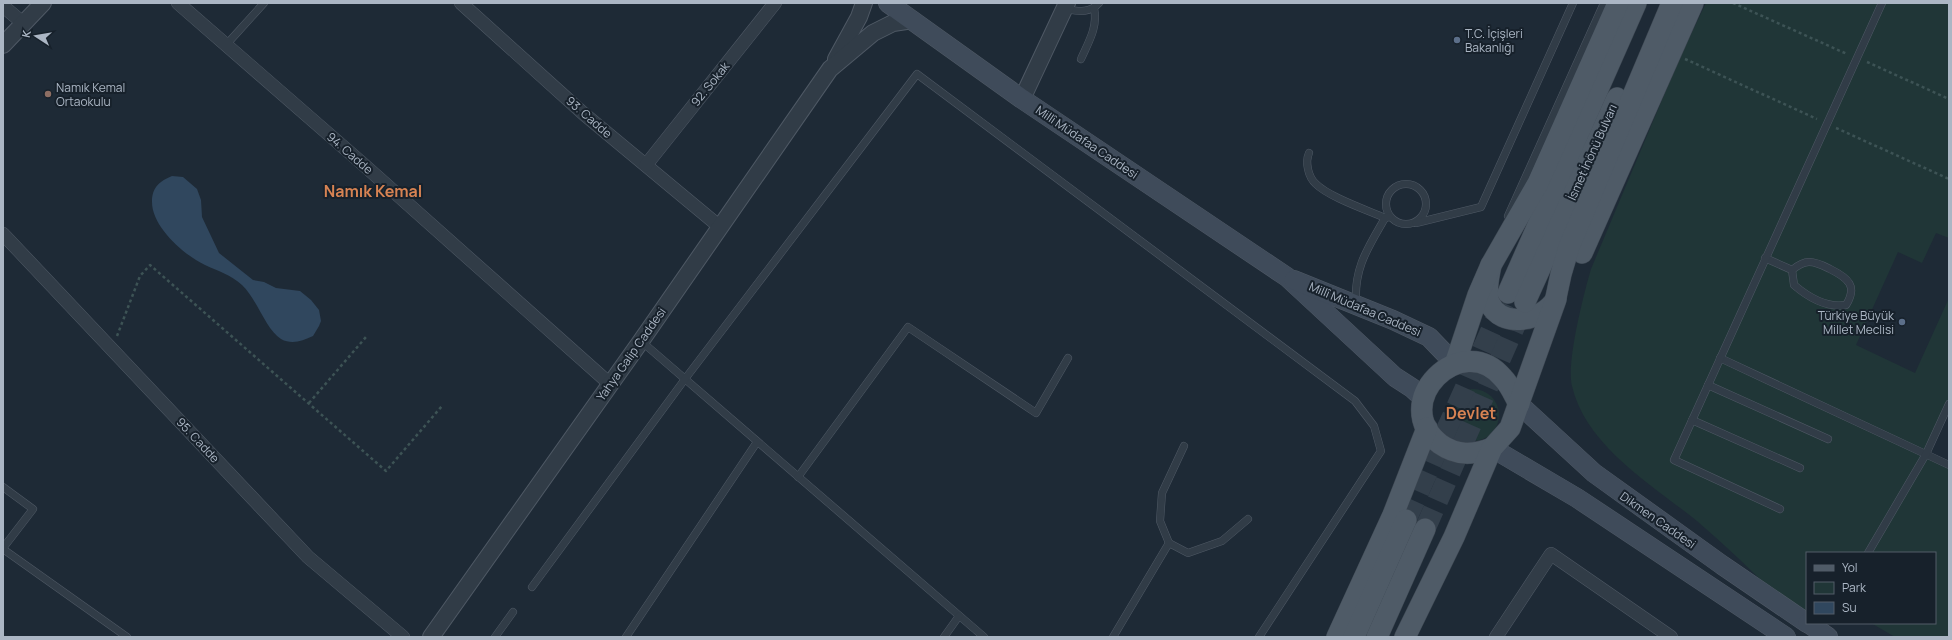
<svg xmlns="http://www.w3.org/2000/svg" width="1952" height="640" font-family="Manrope,sans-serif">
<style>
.green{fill:#203637}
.water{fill:#30475e}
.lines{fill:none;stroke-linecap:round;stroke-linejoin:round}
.primary-tunnel{stroke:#333f4b;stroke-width:21;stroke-dasharray:21 10;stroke-linecap:butt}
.service-casing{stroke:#4f5965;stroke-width:8}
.minor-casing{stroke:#4f5965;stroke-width:14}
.tertiary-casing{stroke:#4f5965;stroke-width:18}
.secondary-casing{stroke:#4f5965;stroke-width:20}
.primary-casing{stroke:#3b4550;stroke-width:22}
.path{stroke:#3d5355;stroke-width:2.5;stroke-dasharray:3 3;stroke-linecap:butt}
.service{stroke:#313c47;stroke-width:7}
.minor{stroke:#313c47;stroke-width:13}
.tertiary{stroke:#313c47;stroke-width:16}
.secondary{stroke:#3f4b5a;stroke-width:19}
.primary{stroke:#4f5b67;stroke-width:21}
.service-dot{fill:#5c6f8a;stroke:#17212b;stroke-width:1.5}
.education-dot{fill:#8d6e63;stroke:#17212b;stroke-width:1.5}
.labels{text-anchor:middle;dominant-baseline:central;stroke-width:4;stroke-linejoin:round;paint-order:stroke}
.poi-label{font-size:12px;fill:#abb6c4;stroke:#17212b;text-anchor:start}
.street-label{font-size:12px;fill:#abb6c4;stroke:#17212b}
.district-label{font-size:16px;font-weight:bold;fill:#d78353;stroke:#17212b}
</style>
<rect width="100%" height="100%" fill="#1e2a36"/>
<g class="green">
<path d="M1706,3H1949V238L1936,233L1922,263L1898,252L1856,345L1915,373L1949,298V404L1926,454L1949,465V637H1895L1871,623H1935V553H1807V609L1801,619C1767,586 1733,552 1697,521C1651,484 1586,446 1572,386C1566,363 1584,293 1591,269L1680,57Z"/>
<circle cx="1473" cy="415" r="26"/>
</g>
<path class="water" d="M172,176L183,177L197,189L201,200L202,217L219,253L253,280L264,282L276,288L300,291L311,300L319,310L321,321L319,326L313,336C302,341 292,345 281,339C266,330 257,299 242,285C231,275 218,271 205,265C184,255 152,227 152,202C152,187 160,181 172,176Z"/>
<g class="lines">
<g class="primary-tunnel">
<polyline points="1406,520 1506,297"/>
<polyline points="1425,529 1525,303"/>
</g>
<defs>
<g id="service">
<path d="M1064,9C1078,11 1089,14 1099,3"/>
<polyline points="226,45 264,3"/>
<path d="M1081,59C1089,41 1098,27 1094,8"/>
<path d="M1309,153C1305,162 1308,177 1316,184C1329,197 1367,210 1385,218"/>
<circle cx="1406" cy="204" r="20"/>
<polyline points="1508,216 1604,3"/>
<polyline points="1416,223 1481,207 1573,3"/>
<path d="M1765,258L1792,270L1794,285C1808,297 1827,308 1846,305C1858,286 1848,278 1830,269C1824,266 1817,262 1809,262C1803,262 1797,266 1792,270"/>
<path d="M1356,303C1354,267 1368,248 1385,218L1389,217"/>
<polyline points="641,341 984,637"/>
<polyline points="1720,358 1949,465"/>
<polyline points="1708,385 1828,439"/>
<polyline points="1692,420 1800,468"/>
<polyline points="798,477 908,327 1036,413 1068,358"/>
<polyline points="3,487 33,509 3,548"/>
<polyline points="1780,509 1674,460 1882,3"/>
<polyline points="1169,543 1160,521 1162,493 1184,446"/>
<polyline points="3,549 127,637"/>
<polyline points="1868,553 1926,454 1949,404"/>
<polyline points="532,587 685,379 917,74 1355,401 1374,426 1381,451 1259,637"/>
<polyline points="495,637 513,612"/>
<polyline points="626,637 757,442"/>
<polyline points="944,637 959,616"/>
<polyline points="1113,637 1169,543 1188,553 1222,541 1248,519"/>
</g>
<g id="minor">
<polyline points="178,3 364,165 610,384"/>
<polyline points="461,3 584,114 720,227"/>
<polyline points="3,6 23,23"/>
<polyline points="646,165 775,3"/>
<polyline points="3,234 308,557 403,637"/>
<polyline points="1496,637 1551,554 1671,637"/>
</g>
<g id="tertiary">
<polyline points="3,45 43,3"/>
<polyline points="836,59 859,17 864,3"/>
<polyline points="1022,99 1067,3"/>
<polyline points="431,637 641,341 830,69 873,33 893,23 913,20"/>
</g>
<g id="secondary">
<polyline points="888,3 1022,99 1287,277 1395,377 1412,388 1423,398"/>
<polyline points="1294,280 1393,320 1429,337 1455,364"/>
<polyline points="1519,404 1594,473 1722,565 1807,623"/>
<polyline points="1492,448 1577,498 1786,637"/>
<polyline points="1808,623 1828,637"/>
</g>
<g id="primary">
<polyline points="1582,253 1693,3"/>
<path d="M1491,265C1489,276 1485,290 1489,302C1501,330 1543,321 1556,299"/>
<polyline points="1508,293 1636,3"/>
<polyline points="1525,302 1617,98"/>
<polyline points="1455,364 1478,295 1491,265 1538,183 1618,3"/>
<path d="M1492,448C1473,455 1457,456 1440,444C1387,403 1462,328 1503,378C1510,385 1514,395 1519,404"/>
<polyline points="1337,637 1393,515 1427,428"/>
<polyline points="1354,637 1406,520"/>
<polyline points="1377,637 1425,529"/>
<polyline points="1405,637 1454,537 1492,448 1510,428 1555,302 1561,274 1569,247 1672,3"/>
</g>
</defs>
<use href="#service" class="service-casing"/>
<use href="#minor" class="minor-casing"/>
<use href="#tertiary" class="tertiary-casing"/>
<use href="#secondary" class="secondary-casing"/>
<use href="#primary" class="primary-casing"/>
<g class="path">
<polyline points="1733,3 1847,54"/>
<polyline points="1685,59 1817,119"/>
<polyline points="1867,62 1949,99"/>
<polyline points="1836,128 1949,179"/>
<polyline points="117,336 140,276 150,265 386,471 442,406"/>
<polyline points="309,403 366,337"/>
</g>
<use href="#service" class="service"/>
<use href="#minor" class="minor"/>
<use href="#tertiary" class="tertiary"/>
<use href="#secondary" class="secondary"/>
<use href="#primary" class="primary"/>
</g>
<g class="service-dot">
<circle cx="1457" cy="40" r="4"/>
<circle cx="1902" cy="322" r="4"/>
</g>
<circle class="education-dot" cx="48" cy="94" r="4"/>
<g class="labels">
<g class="poi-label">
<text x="1465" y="33">T.C. İçişleri<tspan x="1465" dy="14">Bakanlığı</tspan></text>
<text x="56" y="87">Namık Kemal<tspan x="56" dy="14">Ortaokulu</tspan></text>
<text x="1894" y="315" text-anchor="end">Türkiye Büyük<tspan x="1894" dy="14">Millet Meclisi</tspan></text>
</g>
<g class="street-label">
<text transform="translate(710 84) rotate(-51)">92. Sokak</text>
<text transform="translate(589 117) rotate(41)">93. Cadde</text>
<text transform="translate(1087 142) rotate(34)">Millî Müdafaa Caddesi</text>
<text transform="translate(1592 152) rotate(-66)">İsmet İnönü Bulvarı</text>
<text transform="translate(350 153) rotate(41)">94. Cadde</text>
<text transform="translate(1365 309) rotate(23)">Millî Müdafaa Caddesi</text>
<text transform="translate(631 354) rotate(-55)">Yahya Galip Caddesi</text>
<text transform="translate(198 440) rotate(47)">95. Cadde</text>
<text transform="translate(1658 520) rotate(35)">Dikmen Caddesi</text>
</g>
<g class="district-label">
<text x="373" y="191">Namık Kemal</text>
<text x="1471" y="413">Devlet</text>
</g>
</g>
<rect width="1952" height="640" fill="none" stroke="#abb6c4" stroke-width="8"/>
<rect x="1806" y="552" width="130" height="72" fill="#17212b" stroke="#525d68"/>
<rect x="1814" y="565" width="20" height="6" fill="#4f5b67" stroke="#525d68"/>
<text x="1842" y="572" font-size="12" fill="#abb6c4">Yol</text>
<rect x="1814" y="582" width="20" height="12" fill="#203637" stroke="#525d68"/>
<text x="1842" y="592" font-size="12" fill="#abb6c4">Park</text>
<rect x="1814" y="602" width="20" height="12" fill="#30475e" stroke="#525d68"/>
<text x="1842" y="612" font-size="12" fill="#abb6c4">Su</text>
<g transform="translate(36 36) rotate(282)" stroke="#17212b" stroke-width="3" paint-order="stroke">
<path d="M0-3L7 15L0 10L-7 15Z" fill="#abb6c4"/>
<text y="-6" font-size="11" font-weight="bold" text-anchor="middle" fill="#abb6c4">K</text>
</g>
</svg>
